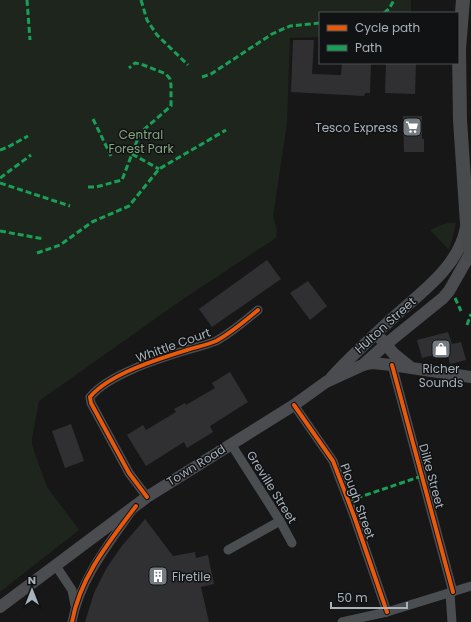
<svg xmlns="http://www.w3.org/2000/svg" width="471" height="622" font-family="Poppins,sans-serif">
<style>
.green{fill:#1e251d}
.building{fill:#303032}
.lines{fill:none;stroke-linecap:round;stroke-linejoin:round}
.street{stroke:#4b4e51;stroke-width:9}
.secondary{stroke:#4a4c4f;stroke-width:12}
.primary{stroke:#494a4c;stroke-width:14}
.quiet{stroke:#1a9f57;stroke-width:3;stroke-dasharray:6 3;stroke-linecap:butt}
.cycleway-casing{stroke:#111214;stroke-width:6}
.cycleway{stroke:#e8590c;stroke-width:4}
.labels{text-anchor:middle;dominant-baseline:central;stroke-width:3;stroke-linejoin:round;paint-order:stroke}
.poi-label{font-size:12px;fill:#a8b2ba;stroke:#111214;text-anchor:end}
.park-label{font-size:12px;fill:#86a67e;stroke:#111214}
.street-label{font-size:12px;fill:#a8b2ba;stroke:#111214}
</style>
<rect width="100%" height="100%" fill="#171718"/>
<g class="green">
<polygon points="0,0 411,0 411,13 320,13 320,37 290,38 287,123 273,217 277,230 276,238 186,297 39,401 32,438 32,445 47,487 79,530 0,592"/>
<polygon points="448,223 456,223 453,237 449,250 430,230 441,225"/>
</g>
<g class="building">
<polygon points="293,40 314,40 312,74 341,75 342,63 371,63 370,93 365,93 364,96 291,92"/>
<polygon points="386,63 416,63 415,94 385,93"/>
<polygon points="403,116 422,116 422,139 424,139 424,152 404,152"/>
<polygon points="267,260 281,279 212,327 199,309"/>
<polygon points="308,281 327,306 310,320 290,293"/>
<polygon points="448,332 452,344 461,342 466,360 450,364 448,356 441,358 439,354 422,358 417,340"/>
<polygon points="230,372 248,402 210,426 213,432 187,448 184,442 146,466 127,435 143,425 146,430 176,412 174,409 185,403 186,405 215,388 212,383"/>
<polygon points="71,424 84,461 65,468 52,431"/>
<polygon points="145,519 173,556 195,552 196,558 208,555 214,584 201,587 209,622 85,622 94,593 106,569 121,547"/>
</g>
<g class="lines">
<g class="street">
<polyline points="392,365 453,592"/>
<polyline points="294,405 333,461 354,516 387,612"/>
<polyline points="231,444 280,521 292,543"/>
<path d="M147,497L129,473L91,403L90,397C109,374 158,359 187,350C196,347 207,345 216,341C231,333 245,321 258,310"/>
<polyline points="228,550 280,521"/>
<polyline points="56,566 72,590 75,605"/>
<polyline points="450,593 452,622"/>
<path d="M72,622C80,580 107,546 131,512"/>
<polyline points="342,622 387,612 471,586"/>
</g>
<g class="secondary">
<polyline points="381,339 394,354 409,366"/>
<polyline points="363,365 385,345 443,298 449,291 470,254"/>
<path d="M331,378C351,356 373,336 395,316C423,291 459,266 466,227"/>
<polyline points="0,607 147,497 294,405 326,382 363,365 372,363 392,365 471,377"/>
</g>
<polyline class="primary" points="463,0 459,49 460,120 467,224 471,256"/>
<g class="quiet">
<polyline points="27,0 30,40"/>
<polyline points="141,0 147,20 157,35 188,65"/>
<polyline points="384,13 389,9 394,0"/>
<polyline points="202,77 211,74 272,34 290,26 320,23"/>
<polyline points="93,119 111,156"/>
<polyline points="0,150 8,147 28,136"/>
<polyline points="132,154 159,169"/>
<polyline points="0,178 31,155"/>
<polyline points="0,183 70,206"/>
<polyline points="88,187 96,187 122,180 140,133 171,106 171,85 170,79 166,74 141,64 135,63 129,68"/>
<polyline points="0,231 44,239"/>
<polyline points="37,253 60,245 92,222 129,206 159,169 226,130"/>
<polyline points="455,298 461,311"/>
<polyline points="467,325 471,314"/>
<polyline points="348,501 422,476"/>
</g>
<defs>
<g id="cycleway">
<polyline points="392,365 453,592"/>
<polyline points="294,405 333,461 354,516 387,612"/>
<path d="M147,497L129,473L91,403L90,397C109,374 158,359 187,350C196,347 207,345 216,341C231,333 245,321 258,310"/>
<path d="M72,622C80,577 109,542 136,506"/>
</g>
</defs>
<use href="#cycleway" class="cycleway-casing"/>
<use href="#cycleway" class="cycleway"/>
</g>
<defs>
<symbol id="supermarket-square" viewBox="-11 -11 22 22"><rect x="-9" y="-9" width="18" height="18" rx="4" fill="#757c81" stroke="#111214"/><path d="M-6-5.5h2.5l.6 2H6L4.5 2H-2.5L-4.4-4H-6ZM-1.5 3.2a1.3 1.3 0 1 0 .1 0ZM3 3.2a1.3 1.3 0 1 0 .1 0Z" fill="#fff"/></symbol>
<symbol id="shop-square" viewBox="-11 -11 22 22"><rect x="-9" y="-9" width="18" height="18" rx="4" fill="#757c81" stroke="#111214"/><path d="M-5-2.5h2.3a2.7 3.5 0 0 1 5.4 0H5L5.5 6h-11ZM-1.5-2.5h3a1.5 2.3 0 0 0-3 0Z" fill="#fff"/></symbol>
<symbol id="building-square" viewBox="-11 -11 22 22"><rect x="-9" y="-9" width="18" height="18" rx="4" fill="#757c81" stroke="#111214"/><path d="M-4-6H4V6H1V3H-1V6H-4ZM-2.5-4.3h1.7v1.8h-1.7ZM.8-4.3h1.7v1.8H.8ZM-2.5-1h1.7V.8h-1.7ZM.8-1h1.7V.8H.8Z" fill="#fff"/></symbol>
</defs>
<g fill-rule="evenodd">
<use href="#supermarket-square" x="401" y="116" width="22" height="22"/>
<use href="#shop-square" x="430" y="338" width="22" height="22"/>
<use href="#building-square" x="147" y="565" width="22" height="22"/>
</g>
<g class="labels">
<g class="poi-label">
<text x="398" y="127">Tesco Express</text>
<text x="441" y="368" text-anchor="middle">Richer<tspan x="441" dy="14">Sounds</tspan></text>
<text x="172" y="576" text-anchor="start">Firetile</text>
</g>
<g class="park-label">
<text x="141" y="134">Central<tspan x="141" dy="14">Forest Park</tspan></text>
</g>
<g class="street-label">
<text transform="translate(385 325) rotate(-42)">Hulton Street</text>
<text transform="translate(173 345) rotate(-20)">Whittle Court</text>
<text transform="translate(196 465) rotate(-32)">Town Road</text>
<text transform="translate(432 476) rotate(75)">Dilke Street</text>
<text transform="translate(272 487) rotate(58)">Greville Street</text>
<text transform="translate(358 501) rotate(70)">Plough Street</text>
</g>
</g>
<rect x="319" y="12" width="140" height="52" fill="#111214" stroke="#4d5256"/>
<rect x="327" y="25" width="20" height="6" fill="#e8590c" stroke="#4d5256"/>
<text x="355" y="32" font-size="12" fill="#a8b2ba">Cycle path</text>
<rect x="327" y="45" width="20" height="6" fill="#1a9f57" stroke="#4d5256"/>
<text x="355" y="52" font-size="12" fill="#a8b2ba">Path</text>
<g transform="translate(32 590)" stroke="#111214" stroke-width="3" paint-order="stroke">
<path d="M0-3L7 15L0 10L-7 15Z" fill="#a8b2ba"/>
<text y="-6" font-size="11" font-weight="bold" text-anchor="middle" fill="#a8b2ba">N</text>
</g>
<path d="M331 602v6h76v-6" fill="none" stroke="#a8b2ba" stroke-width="2"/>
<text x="337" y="602" font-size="12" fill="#a8b2ba" stroke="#111214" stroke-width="3" paint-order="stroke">50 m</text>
</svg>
